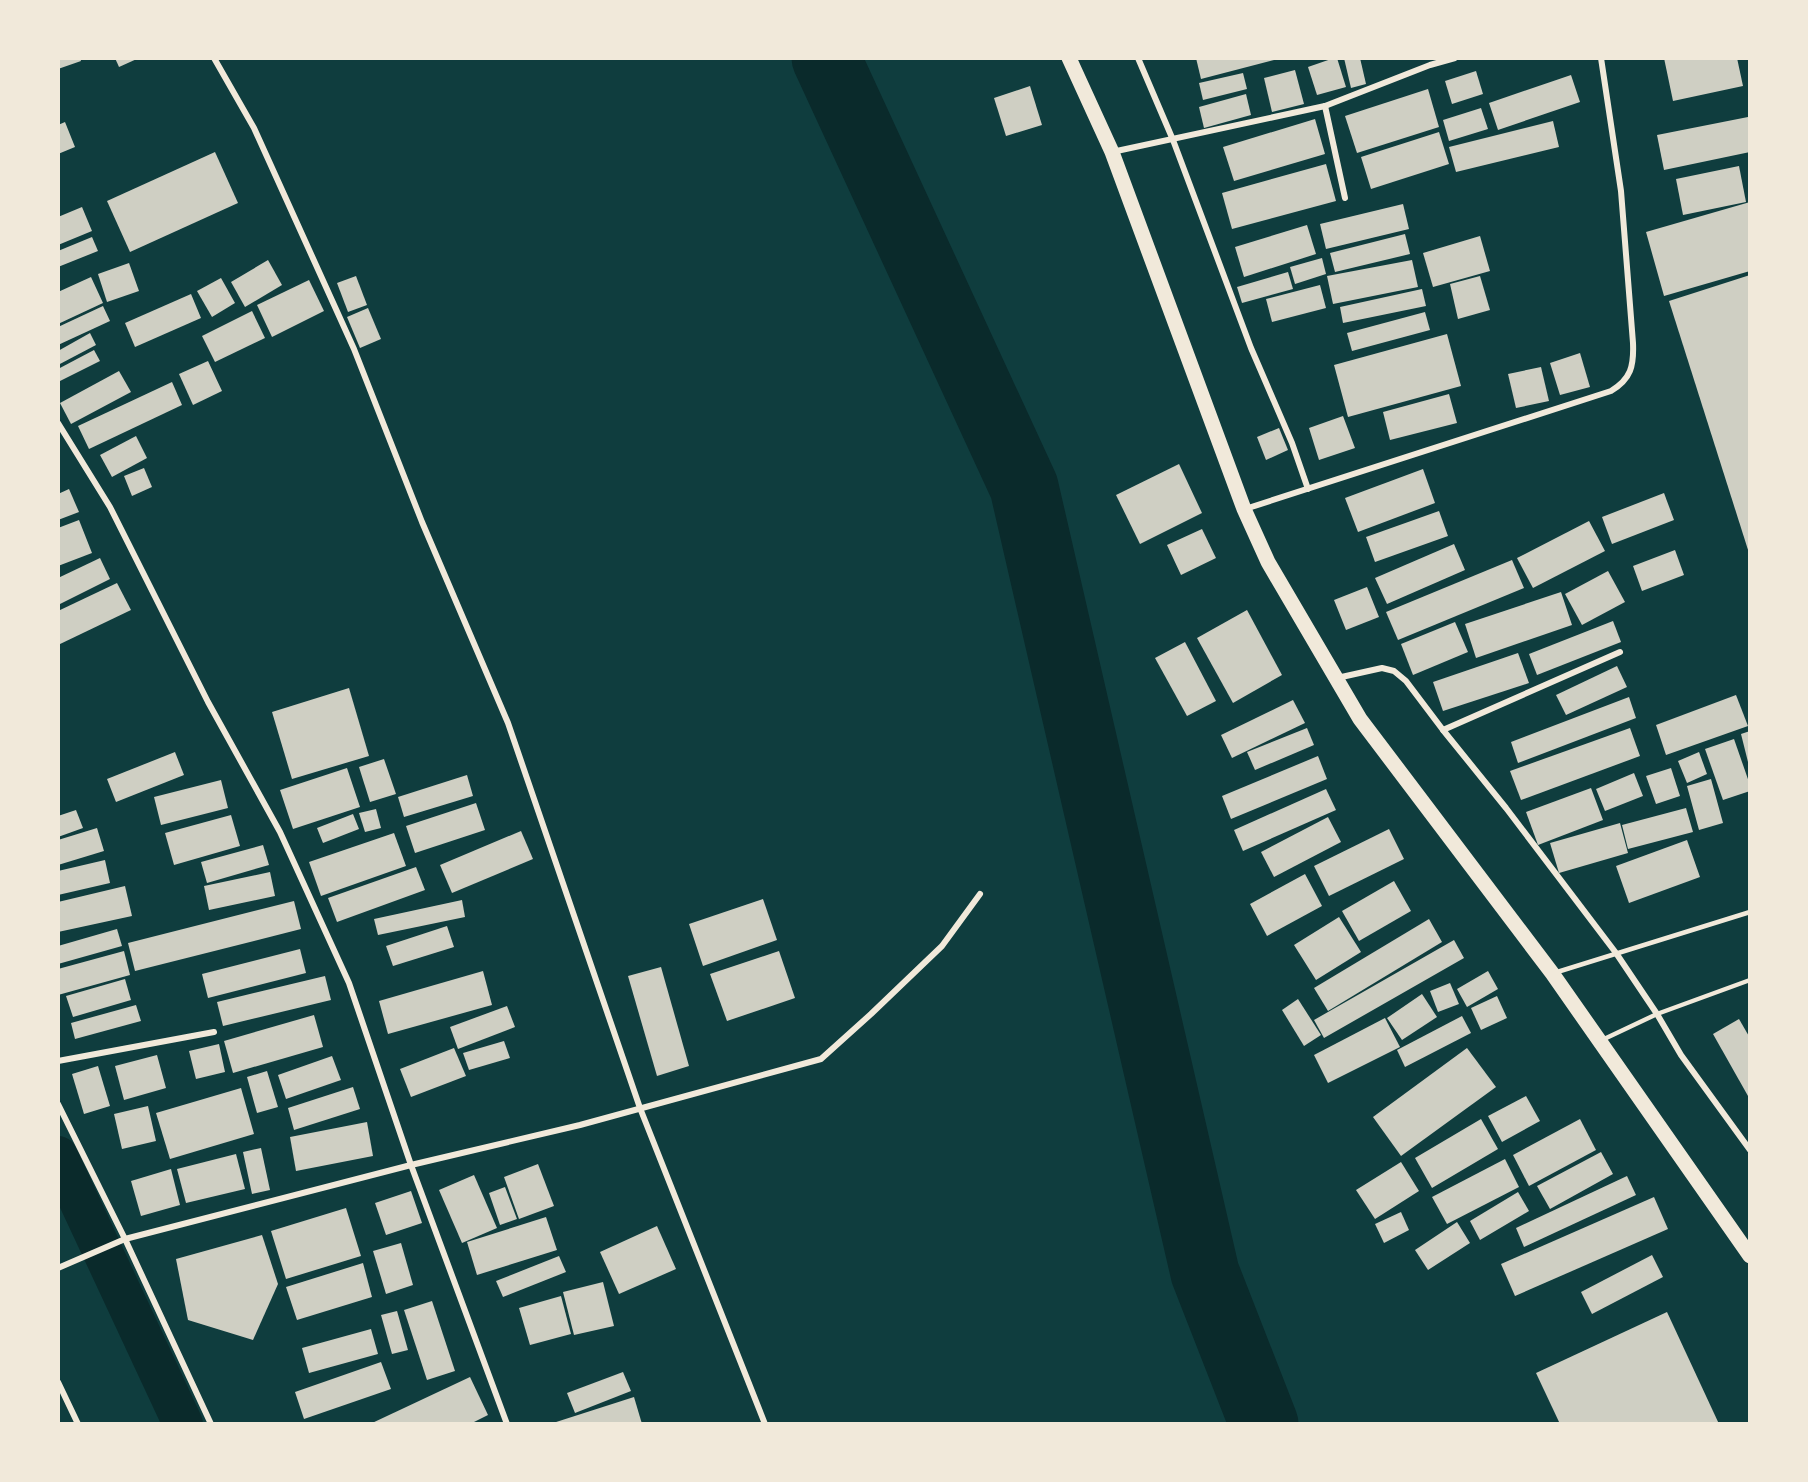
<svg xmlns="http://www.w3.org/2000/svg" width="1808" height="1482" font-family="Mulish,sans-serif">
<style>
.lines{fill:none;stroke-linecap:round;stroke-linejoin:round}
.canal{stroke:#0a2a2b;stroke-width:40}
.river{stroke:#0a2a2b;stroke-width:69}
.building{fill:#cfcfc3}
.service{stroke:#f1e9da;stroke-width:4.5}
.minor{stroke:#f1e9da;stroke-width:6}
.primary{stroke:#f1e9da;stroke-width:15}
</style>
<rect width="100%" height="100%" fill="#0f3d3e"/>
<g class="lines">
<polyline class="canal" points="58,1156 183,1424"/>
<polyline class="river" points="826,58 1024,487 1205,1273 1264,1424"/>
</g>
<g class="building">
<polygon points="58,58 80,58 81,61 58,69"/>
<polygon points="115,58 139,58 119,67"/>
<polygon points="1196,58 1278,58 1278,59 1201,79"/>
<polygon points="1334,58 1337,58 1346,87 1317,95 1308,67"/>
<polygon points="1344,58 1360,58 1366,84 1351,88"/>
<polygon points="1664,58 1737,58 1743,86 1673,101"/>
<polygon points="1295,70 1304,104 1272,112 1264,78"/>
<polygon points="1476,71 1483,94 1452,104 1445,81"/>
<polygon points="1243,73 1247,89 1203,100 1199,83"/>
<polygon points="1571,75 1580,102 1498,130 1489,103"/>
<polygon points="1030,86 1042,125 1006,136 994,98"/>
<polygon points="1428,89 1439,127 1357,153 1345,116"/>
<polygon points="1246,94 1251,115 1204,128 1199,107"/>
<polygon points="1481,108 1488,129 1449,141 1443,120"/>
<polygon points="1748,117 1750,126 1750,152 1664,170 1657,135"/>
<polygon points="1315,119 1325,154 1234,181 1223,147"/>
<polygon points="1553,121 1559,147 1456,172 1449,147"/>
<polygon points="65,122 75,147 58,154 58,125"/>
<polygon points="1439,132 1449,164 1371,189 1361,157"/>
<polygon points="215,152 238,203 130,252 107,201"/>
<polygon points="1326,164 1336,201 1232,229 1222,193"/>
<polygon points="1739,166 1746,202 1683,215 1676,179"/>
<polygon points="1750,202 1750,271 1664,296 1646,232"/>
<polygon points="1403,204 1409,229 1326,249 1320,224"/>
<polygon points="82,207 92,231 58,245 58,217"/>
<polygon points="1307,225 1316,254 1244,277 1235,247"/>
<polygon points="1405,234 1410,254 1335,272 1330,253"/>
<polygon points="1480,236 1490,271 1433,287 1423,253"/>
<polygon points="92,237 98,251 58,267 58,251"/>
<polygon points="1322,258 1326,274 1295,284 1290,267"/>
<polygon points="268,260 282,285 245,307 231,282"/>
<polygon points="1412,260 1418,287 1333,304 1327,276"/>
<polygon points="129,263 139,291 107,302 98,274"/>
<polygon points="1288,272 1293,289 1242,303 1237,287"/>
<polygon points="1750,275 1750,553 1749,553 1669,301"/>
<polygon points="356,276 367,305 348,312 337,283"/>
<polygon points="1480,276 1490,310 1458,319 1450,284"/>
<polygon points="91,277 103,303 58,324 58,292"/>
<polygon points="221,278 235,303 212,317 197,291"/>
<polygon points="309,280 324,311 272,337 257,305"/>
<polygon points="1320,285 1326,308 1272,322 1266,299"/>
<polygon points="1422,289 1426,306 1343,323 1340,307"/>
<polygon points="191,294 201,318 135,347 125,323"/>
<polygon points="103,306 110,321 58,345 58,327"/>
<polygon points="368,308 381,339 360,348 347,317"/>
<polygon points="252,311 265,338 215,362 202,336"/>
<polygon points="1425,312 1430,330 1352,351 1347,333"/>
<polygon points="90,333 96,345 58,365 58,351"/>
<polygon points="1447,334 1461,386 1348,417 1334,365"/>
<polygon points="94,350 100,361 58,382 58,369"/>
<polygon points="1580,353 1590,387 1560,395 1550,363"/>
<polygon points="208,361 222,391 193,405 179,374"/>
<polygon points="1541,367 1549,401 1516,408 1508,374"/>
<polygon points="119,371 131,392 71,424 60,403"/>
<polygon points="172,382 182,405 89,449 78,426"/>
<polygon points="1449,394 1457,423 1390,440 1383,412"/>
<polygon points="1343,416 1355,448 1319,460 1309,428"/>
<polygon points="1279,428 1288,450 1266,460 1257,437"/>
<polygon points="136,436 147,458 112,477 100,455"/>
<polygon points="1179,464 1202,513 1140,544 1116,495"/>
<polygon points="144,468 152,487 132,496 124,476"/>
<polygon points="1423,469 1435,503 1358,532 1345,498"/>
<polygon points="69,489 79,512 58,520 58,494"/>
<polygon points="1664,493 1674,520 1612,544 1602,517"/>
<polygon points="1439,511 1448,536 1375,562 1366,537"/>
<polygon points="79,520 92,553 58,566 58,528"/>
<polygon points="1589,521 1605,551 1533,588 1517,558"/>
<polygon points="1202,529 1216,558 1181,575 1167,545"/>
<polygon points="1454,544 1465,570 1387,604 1375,578"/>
<polygon points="1675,550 1684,575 1642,591 1633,566"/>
<polygon points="100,558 110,579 58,605 58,578"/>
<polygon points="1512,560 1524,588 1398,640 1386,612"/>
<polygon points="1608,571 1625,602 1582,625 1565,594"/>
<polygon points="117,583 131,610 58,645 58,611"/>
<polygon points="1367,587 1379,617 1346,630 1334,600"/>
<polygon points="1561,592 1572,625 1476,658 1465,624"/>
<polygon points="1247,610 1282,675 1233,703 1197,638"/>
<polygon points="1613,621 1621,642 1537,675 1529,654"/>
<polygon points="1455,622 1468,652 1413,675 1401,644"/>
<polygon points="1185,642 1216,701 1187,716 1155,658"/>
<polygon points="1518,653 1529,683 1443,711 1433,682"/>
<polygon points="1617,666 1627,687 1566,715 1556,695"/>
<polygon points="349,688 369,756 292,779 272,712"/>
<polygon points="1736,695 1748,726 1666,755 1656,725"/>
<polygon points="1629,697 1636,718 1518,763 1511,742"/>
<polygon points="1293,700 1305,723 1232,758 1221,735"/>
<polygon points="1307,728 1314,745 1255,770 1247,752"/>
<polygon points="1630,728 1640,756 1521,800 1510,771"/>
<polygon points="1750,731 1750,766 1749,766 1741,734"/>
<polygon points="1734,739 1750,785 1750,791 1723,800 1705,749"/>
<polygon points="175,752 184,775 116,802 107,779"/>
<polygon points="1699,752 1707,774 1687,783 1678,761"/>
<polygon points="1318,756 1327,779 1231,819 1222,796"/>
<polygon points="384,759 396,794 370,802 359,767"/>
<polygon points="347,768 360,807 293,829 280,790"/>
<polygon points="1671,768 1680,796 1656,804 1646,776"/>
<polygon points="1634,773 1643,796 1605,811 1596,789"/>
<polygon points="467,775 473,796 404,817 398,797"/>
<polygon points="1711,779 1723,823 1699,830 1687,786"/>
<polygon points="221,780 228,808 161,825 154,797"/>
<polygon points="1591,788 1603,820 1538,845 1526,812"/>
<polygon points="1326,789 1336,810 1243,851 1234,830"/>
<polygon points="476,803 485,830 415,853 406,826"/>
<polygon points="1686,808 1693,832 1628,849 1622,825"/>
<polygon points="376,809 381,828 365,832 359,813"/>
<polygon points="76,810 83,828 58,837 58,816"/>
<polygon points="353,814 359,829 323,843 317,828"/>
<polygon points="231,815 240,846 174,865 165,833"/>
<polygon points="1328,817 1341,842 1274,877 1261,852"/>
<polygon points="1620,823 1628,853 1559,873 1550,843"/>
<polygon points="97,828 104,851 58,865 58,840"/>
<polygon points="1389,829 1404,859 1329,896 1314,866"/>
<polygon points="521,831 533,859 452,893 440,865"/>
<polygon points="394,833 406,866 321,896 309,862"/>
<polygon points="1687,840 1700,877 1629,903 1616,866"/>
<polygon points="263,845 269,865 207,883 201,862"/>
<polygon points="105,860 110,883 58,895 58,871"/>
<polygon points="416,867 425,890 337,922 328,898"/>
<polygon points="270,872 275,896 209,910 204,886"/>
<polygon points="1305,874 1322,906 1267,936 1250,904"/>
<polygon points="1394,881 1411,911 1359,941 1342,911"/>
<polygon points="125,886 132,916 58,932 58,902"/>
<polygon points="763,899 777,940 703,966 689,924"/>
<polygon points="462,900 465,917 378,935 374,919"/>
<polygon points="294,901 301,929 135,971 128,943"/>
<polygon points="1339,917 1361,952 1316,980 1294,945"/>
<polygon points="1429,919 1442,942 1328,1011 1314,988"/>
<polygon points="447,926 454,947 393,966 386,946"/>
<polygon points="117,929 122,946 58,964 58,946"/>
<polygon points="1454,940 1464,958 1324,1038 1314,1020"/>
<polygon points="300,949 306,973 208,998 202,974"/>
<polygon points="124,951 130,975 58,995 58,969"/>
<polygon points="779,951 795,998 727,1021 710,974"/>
<polygon points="661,967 689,1066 657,1076 628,976"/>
<polygon points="483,971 492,1005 388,1034 379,1001"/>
<polygon points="1488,971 1498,989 1467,1007 1457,989"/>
<polygon points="325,976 331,1000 223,1026 217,1002"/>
<polygon points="125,979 131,1000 73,1017 66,996"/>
<polygon points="1450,983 1459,1004 1438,1012 1430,991"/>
<polygon points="1422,994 1437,1017 1402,1040 1387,1018"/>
<polygon points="1497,996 1507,1018 1481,1030 1471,1008"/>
<polygon points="1298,999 1321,1035 1304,1046 1282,1010"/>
<polygon points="136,1005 141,1021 75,1039 71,1023"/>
<polygon points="507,1006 515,1027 458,1049 450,1027"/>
<polygon points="314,1015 323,1047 233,1073 224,1041"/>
<polygon points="1462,1016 1471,1033 1405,1067 1397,1050"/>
<polygon points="1385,1018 1400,1047 1328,1083 1314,1055"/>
<polygon points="1739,1019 1750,1038 1750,1095 1748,1096 1713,1034"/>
<polygon points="504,1041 510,1058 469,1070 463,1053"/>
<polygon points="219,1044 225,1072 196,1079 189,1051"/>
<polygon points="454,1048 466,1076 411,1097 400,1069"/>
<polygon points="1467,1048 1496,1087 1401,1156 1373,1117"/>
<polygon points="157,1055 166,1088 124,1100 115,1066"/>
<polygon points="332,1056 341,1080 286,1099 278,1075"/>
<polygon points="98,1066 110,1106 84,1114 72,1074"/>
<polygon points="267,1071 278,1107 257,1113 247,1077"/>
<polygon points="353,1087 360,1109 294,1130 288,1108"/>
<polygon points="241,1088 254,1134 170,1159 156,1113"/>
<polygon points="1526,1096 1540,1121 1502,1142 1488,1116"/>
<polygon points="148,1106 156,1141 122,1149 114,1114"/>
<polygon points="1481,1119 1498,1149 1432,1188 1415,1158"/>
<polygon points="1580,1119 1596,1150 1529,1186 1513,1155"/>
<polygon points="367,1122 373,1156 296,1171 290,1137"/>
<polygon points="261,1148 270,1190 252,1194 243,1152"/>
<polygon points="1601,1152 1613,1174 1550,1209 1537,1186"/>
<polygon points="236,1154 245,1189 186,1203 177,1169"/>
<polygon points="1505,1159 1519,1187 1447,1224 1432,1197"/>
<polygon points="1401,1162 1419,1191 1375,1219 1356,1190"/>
<polygon points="538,1164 554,1206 519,1219 504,1177"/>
<polygon points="171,1169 180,1205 141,1216 131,1181"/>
<polygon points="474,1175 497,1228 462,1243 439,1190"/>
<polygon points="1627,1176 1636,1195 1524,1247 1516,1228"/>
<polygon points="505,1187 517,1219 500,1225 489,1193"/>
<polygon points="411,1191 422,1223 386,1235 375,1203"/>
<polygon points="1518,1192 1529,1211 1480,1240 1470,1221"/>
<polygon points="1654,1197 1668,1229 1515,1296 1501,1264"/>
<polygon points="346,1208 361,1256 286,1279 271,1231"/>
<polygon points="1401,1212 1409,1230 1384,1243 1375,1224"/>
<polygon points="546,1217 557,1250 477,1275 467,1242"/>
<polygon points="1457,1222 1470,1243 1428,1270 1415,1250"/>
<polygon points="657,1226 676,1269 619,1294 600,1252"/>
<polygon points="262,1235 278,1284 253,1340 188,1320 176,1259"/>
<polygon points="401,1243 413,1285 386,1294 373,1251"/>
<polygon points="1652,1255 1663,1277 1592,1314 1581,1292"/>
<polygon points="559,1256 566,1272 503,1297 496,1281"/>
<polygon points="363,1263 372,1297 297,1320 286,1287"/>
<polygon points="603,1282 614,1326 574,1335 563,1292"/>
<polygon points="561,1296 571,1334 530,1345 519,1308"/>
<polygon points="432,1301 455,1371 427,1380 404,1310"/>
<polygon points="397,1311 408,1350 392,1354 381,1315"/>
<polygon points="1667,1312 1719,1424 1560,1424 1536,1373"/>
<polygon points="371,1329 378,1354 309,1373 302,1348"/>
<polygon points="381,1362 391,1389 304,1419 295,1392"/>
<polygon points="623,1372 631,1391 575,1413 567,1393"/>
<polygon points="470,1377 488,1415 470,1424 370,1424"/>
<polygon points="634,1397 642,1424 554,1424 553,1423"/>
</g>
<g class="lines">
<g class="service">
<polyline points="1554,973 1750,912"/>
<polyline points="1602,1040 1657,1014 1750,980"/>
</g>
<g class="minor">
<polyline points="214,58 254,128 354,349 422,522 508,723 640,1108 765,1424"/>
<polyline points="1138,58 1173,140 1251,348 1292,443 1308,489"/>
<polyline points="1325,106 1345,198"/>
<polyline points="1112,152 1325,106 1430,65 1455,58"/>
<polyline points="58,423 110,507 208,702 280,832 349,983 411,1165 507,1424"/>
<path d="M1245,509L1611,391C1631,379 1634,366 1633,343L1621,191L1601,58"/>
<polyline points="1337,678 1382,668 1394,671 1406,681 1443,730 1506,808 1616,953 1657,1014 1681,1055 1750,1150"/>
<polyline points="1443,730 1620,652"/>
<polyline points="58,1061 214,1032"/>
<polyline points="58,1104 125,1239 211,1424"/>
<polyline points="58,1268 125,1239 411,1165 580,1125 821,1059 871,1014 942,946 980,894"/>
<polyline points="58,1382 78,1424"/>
</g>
<polyline class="primary" points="1069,58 1112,152 1244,509 1268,562 1360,719 1552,973 1750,1256"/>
</g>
<rect width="1808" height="1482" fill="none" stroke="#f1e9da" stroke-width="120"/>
</svg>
